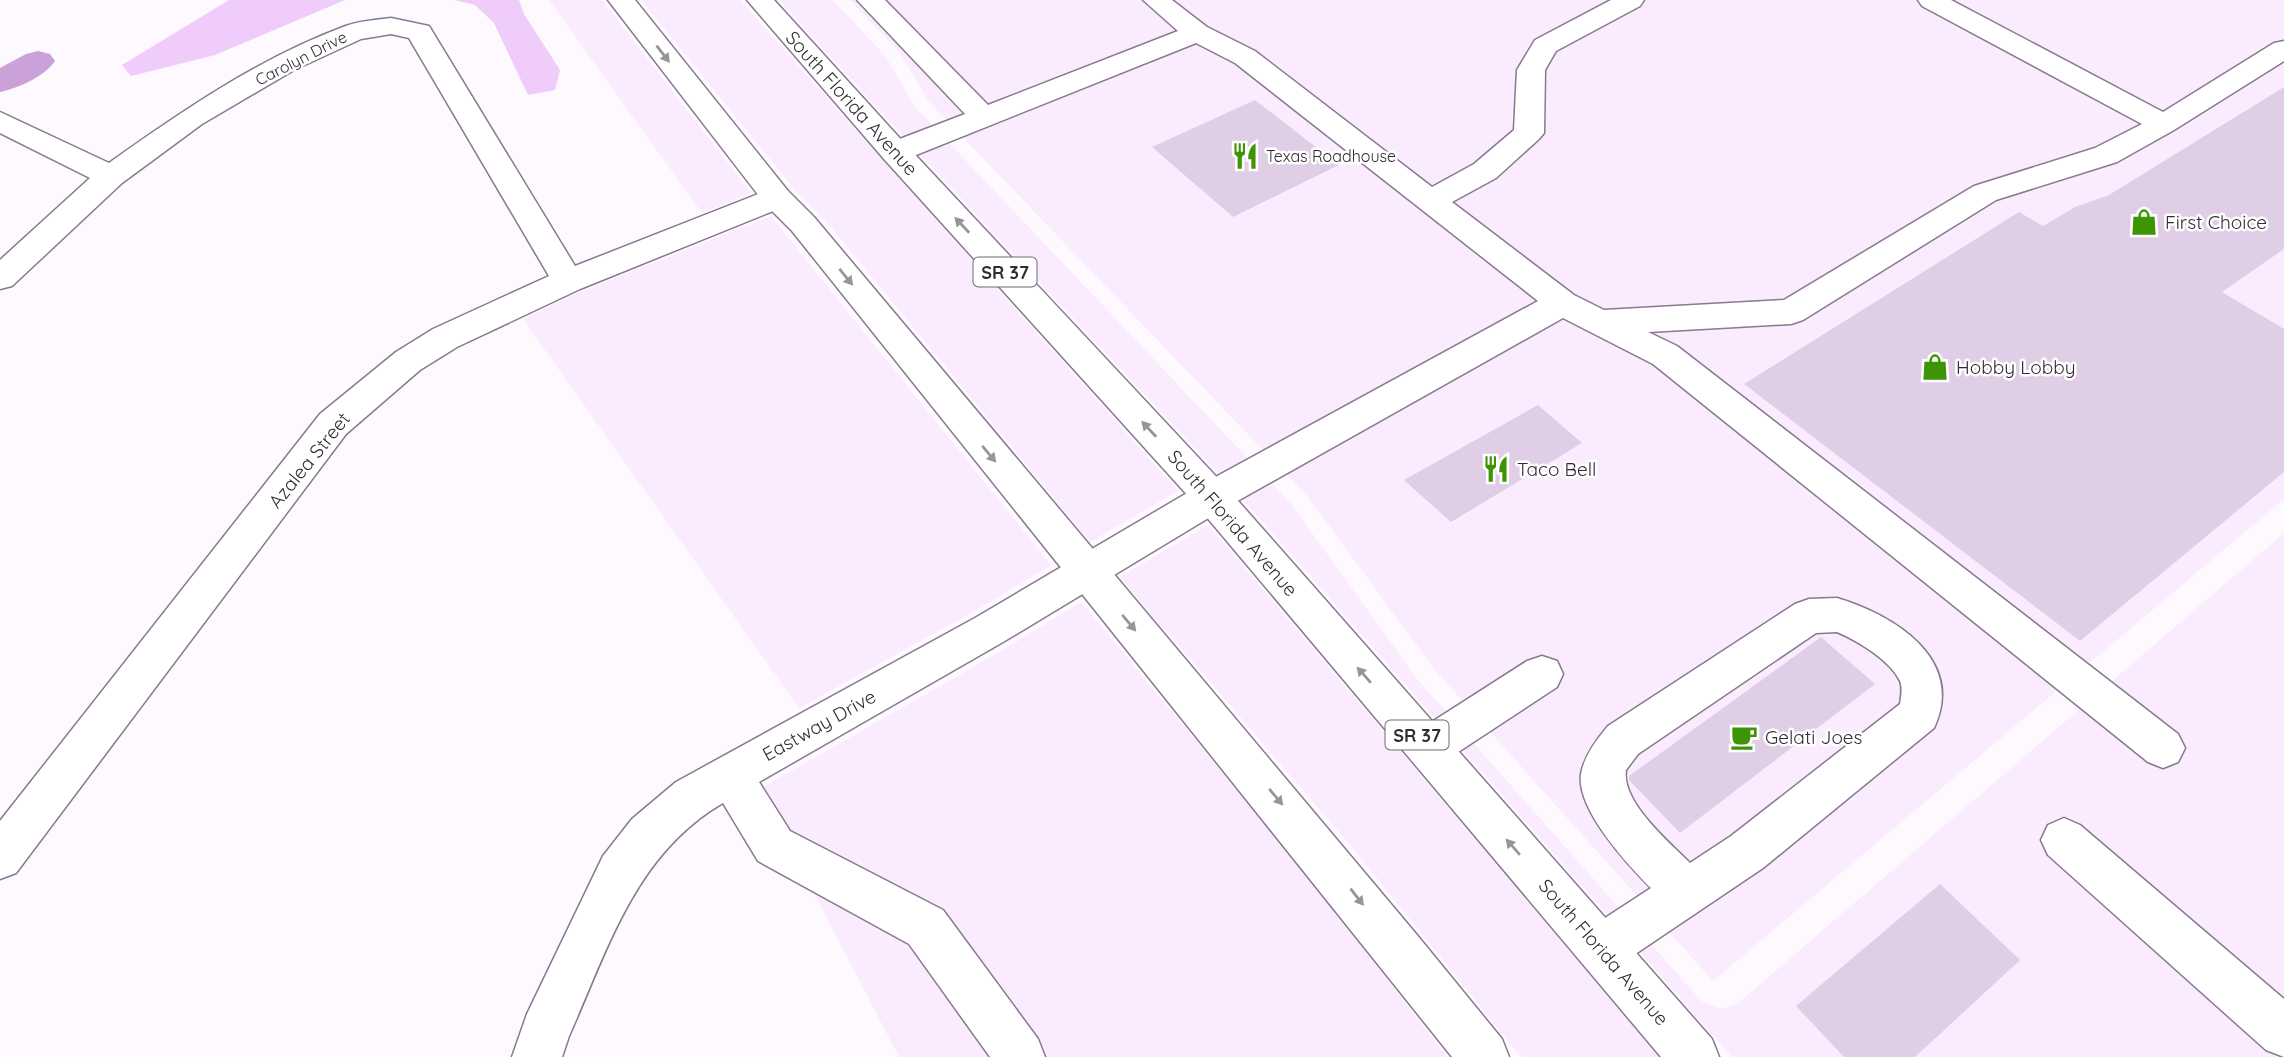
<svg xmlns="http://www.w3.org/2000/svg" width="2284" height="1057" font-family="Quicksand,sans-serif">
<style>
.built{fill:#faecfe}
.green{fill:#efccfa}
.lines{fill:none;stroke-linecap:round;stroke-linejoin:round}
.canal{fill:#cba1d9;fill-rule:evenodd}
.building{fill:#e0cee6}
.minor-casing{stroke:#89798e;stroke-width:3}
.major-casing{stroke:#89798e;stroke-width:3}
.minor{fill:#fff;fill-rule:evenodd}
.major{fill:#fff;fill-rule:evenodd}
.oneway{fill:#98959a}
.labels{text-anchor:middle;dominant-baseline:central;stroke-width:5;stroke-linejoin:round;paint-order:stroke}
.far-street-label{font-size:16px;fill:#322b34;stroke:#fff}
.far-poi-label{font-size:16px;fill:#322b34;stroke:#fff;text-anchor:start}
.shield{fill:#fff;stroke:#706b71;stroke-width:2}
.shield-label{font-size:18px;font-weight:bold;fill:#322b34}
.street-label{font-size:19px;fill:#322b34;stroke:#fff}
.poi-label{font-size:19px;fill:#322b34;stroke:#fff;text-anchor:start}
</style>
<rect width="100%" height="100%" fill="#fdf9fe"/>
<g class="built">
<polygon points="549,0 602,0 751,193 702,213"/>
<polygon points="641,0 740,0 1178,491 1090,542 830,226 795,190"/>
<polygon points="779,0 833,0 886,57 916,108 1292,505 1417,679 1696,995 1703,1002 1721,1009 1736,1005 2284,533 2284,1057 1732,1057 1246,503 911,145"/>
<polygon points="850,0 2284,0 2284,499 1713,981 1434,669 1308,497 929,102 900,53"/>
<polygon points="771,216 1051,565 975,611 799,708 523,319 576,294"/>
<polygon points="1208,525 1602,989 1659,1057 1521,1057 1355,851 1120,577"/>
<polygon points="1081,602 1293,858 1447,1057 899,1057 760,789 1003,650"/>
</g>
<g class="green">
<polygon points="229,0 345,0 215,55 131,76 122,65"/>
<polygon points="454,0 519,0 524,14 560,70 555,90 528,95 494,23 475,5"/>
</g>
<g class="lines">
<path class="canal" d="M38,51L50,54L55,61C44,77 18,88 0,92V68L26,54Z"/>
</g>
<g class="building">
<polygon points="2284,87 2284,249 2222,292 2284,329 2284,472 2080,641 1744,384 2019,212 2043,226 2075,207 2109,195"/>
<polygon points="1255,100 1339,165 1233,217 1152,147"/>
<polygon points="1538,405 1582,443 1451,522 1404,480"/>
<polygon points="1821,637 1875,684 1680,833 1629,780 1629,776"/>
<polygon points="1940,884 2020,960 1915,1057 1844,1057 1796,1006"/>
</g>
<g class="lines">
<defs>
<g id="minor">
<path d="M857,0H885L988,105L1178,31L1143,0H1172L1207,27L1255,51L1432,187L1474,164L1514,130L1517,70L1535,40L1611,0H1644L1640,6L1556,51L1545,70L1544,133L1539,139L1496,178L1452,202L1574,295L1604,310L1784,300L1974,186L2095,148L2142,124L1922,6L1918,0H1951L2163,112L2274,43L2284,41V61L2174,130L2117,162L1996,200L1803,320L1791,324L1648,332L1677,346L2178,734L2185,748L2178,762L2163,768L2148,762L1653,364L1563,318L1225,508L1003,642L759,782L790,831L943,910L1038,1039L1045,1057H990L909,944L758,861L723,803C635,854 608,949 569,1036L562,1057H512L527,1014L603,856L632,819L676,782L975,618L1199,486L1538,301L1235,63L1196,43L906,159L895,161L884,159L880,152L884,145L965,114Z"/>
<path d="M391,18L429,26L575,266L766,191L777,188L788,191L793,198L788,205L580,289L457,347L420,370L346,434L16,873L0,879V821L320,414L396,352L433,329L549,276L409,38L391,34L361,39L294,70L202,124L122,183L12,286L0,289V260L90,178L0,133V112L109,163C182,111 258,59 343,27C358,21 375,20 391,18Z"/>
<path d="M1837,598C1894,615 1966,659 1934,728L1763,868L1619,965L1602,972L1585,965L1578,948L1585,931L1651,888C1628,865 1576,809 1581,774C1584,756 1597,739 1608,726L1795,604L1809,599ZM1837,632C1858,641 1890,660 1900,681C1903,688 1901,697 1900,704L1731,836L1690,863C1669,842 1621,802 1626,770L1638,754L1816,633Z"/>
<polygon points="1542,656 1557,661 1563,674 1557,687 1443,762 1428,768 1413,762 1406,748 1413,734 1527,661"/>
<polygon points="2064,818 2080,825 2284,999 2284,1057 2266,1050 2048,855 2041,840 2048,825"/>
</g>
<g id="major">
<polygon points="608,0 635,0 788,191 814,217 1417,935 1502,1039 1509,1057 1452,1057 792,231 766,205"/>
<polygon points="747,0 774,0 906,145 1225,486 1712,1039 1719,1057 1661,1057 1199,508 884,159"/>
</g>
</defs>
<use href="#minor" class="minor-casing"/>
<use href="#major" class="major-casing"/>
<use href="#minor" class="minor"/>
<use href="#major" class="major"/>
</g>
<defs><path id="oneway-solid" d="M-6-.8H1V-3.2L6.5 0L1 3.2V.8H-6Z" transform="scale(1.75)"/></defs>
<g class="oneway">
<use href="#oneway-solid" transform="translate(663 54) rotate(52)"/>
<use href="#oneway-solid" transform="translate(962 225) rotate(-133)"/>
<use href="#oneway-solid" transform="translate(846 277) rotate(51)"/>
<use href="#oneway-solid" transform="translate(1149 429) rotate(-133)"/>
<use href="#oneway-solid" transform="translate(989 454) rotate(50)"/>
<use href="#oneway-solid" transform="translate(1129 623) rotate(50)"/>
<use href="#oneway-solid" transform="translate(1364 675) rotate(-131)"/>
<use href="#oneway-solid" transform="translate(1276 797) rotate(50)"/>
<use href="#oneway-solid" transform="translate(1513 847) rotate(-131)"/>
<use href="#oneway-solid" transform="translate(1357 897) rotate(52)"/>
</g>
<defs>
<symbol id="restaurant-bare" viewBox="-9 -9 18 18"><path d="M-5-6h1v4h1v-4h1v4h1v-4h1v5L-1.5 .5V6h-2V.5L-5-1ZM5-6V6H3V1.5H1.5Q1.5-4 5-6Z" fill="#3d9404" stroke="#fff" stroke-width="2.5" paint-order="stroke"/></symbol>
<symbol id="shop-bare" viewBox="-9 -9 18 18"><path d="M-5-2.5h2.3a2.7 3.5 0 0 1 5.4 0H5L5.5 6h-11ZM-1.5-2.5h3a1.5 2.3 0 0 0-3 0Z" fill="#3d9404" stroke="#fff" stroke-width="2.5" paint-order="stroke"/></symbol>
<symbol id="cafe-bare" viewBox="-9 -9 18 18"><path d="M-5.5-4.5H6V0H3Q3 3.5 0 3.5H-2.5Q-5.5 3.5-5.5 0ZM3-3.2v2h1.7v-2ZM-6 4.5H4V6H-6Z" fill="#3d9404" stroke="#fff" stroke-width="2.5" paint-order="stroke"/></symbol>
</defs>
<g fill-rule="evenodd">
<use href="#restaurant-bare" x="1226" y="137" width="38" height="38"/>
<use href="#shop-bare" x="2125" y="203" width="38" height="38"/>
<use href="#shop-bare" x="1916" y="348" width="38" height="38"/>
<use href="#restaurant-bare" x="1477" y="450" width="38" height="38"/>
<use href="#cafe-bare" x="1725" y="718" width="38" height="38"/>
</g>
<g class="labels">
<g class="far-street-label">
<text transform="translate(301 58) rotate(-27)">Carolyn Drive</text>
</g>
<g class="far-poi-label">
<text x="1266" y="156">Texas Roadhouse</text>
</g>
<g class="shield">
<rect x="973.5" y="257.5" width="63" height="29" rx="5"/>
<rect x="1385.5" y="720.5" width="63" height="29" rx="5"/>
</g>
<g class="shield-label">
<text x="1005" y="272">SR 37</text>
<text x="1417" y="735">SR 37</text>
</g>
<g class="street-label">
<text transform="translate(852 103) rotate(48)">South Florida Avenue</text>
<text transform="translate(309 460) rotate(-51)">Azalea Street</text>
<text transform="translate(1233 523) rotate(49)">South Florida Avenue</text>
<text transform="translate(819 725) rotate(-29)">Eastway Drive</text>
<text transform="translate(1604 952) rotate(49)">South Florida Avenue</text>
</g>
<g class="poi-label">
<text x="2165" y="222">First Choice</text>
<text x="1956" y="367">Hobby Lobby</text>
<text x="1517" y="469">Taco Bell</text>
<text x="1765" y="737">Gelati Joes</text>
</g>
</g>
</svg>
